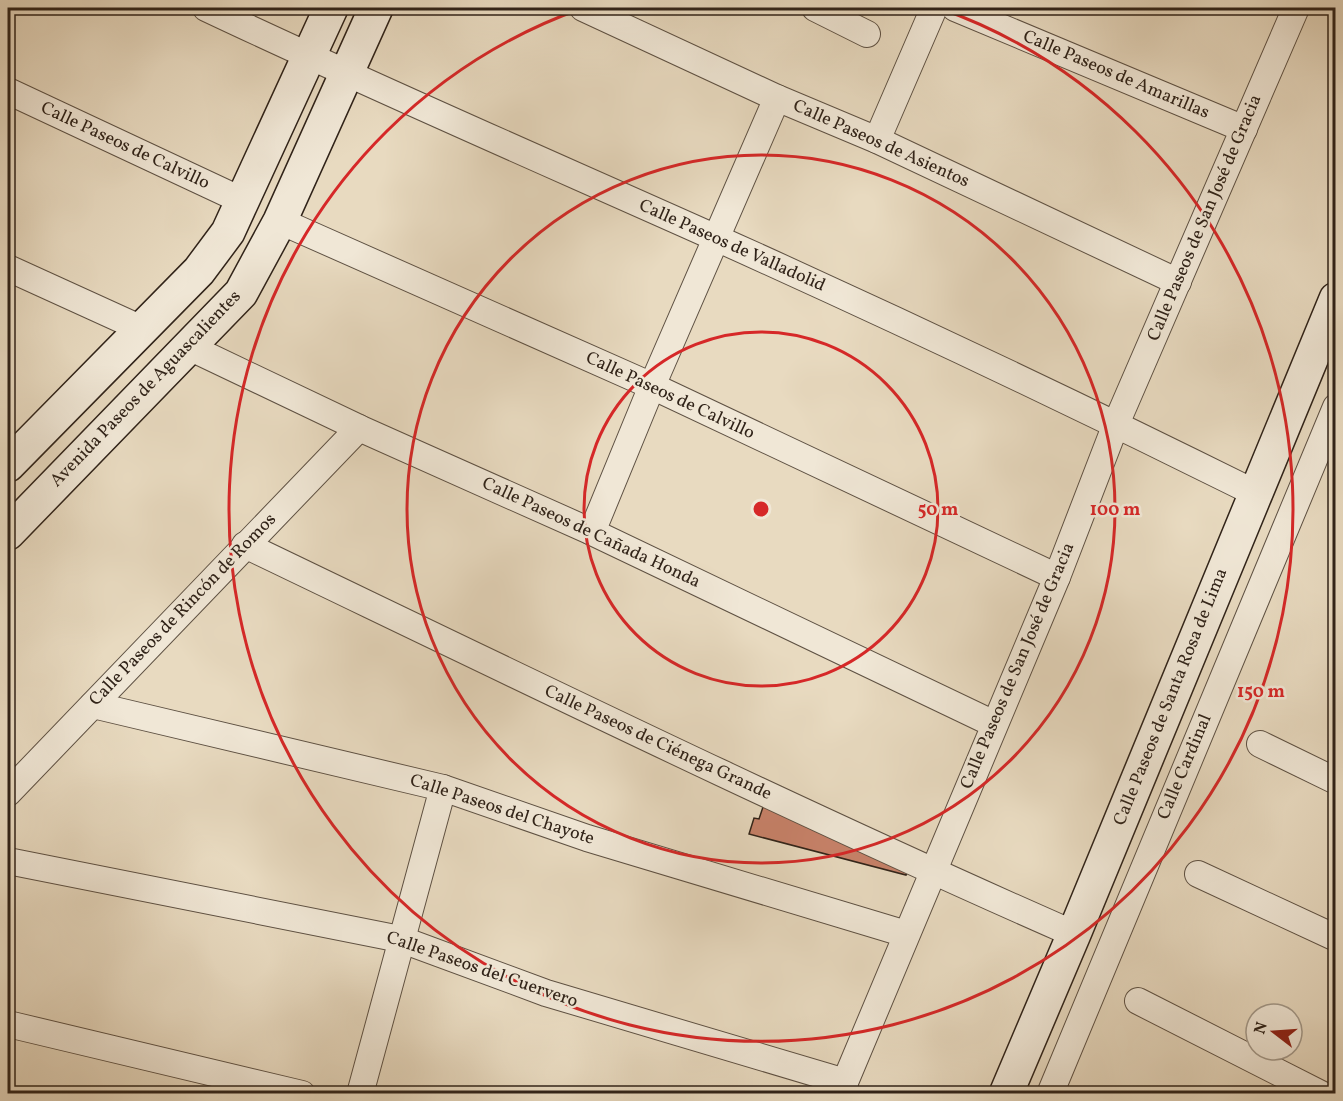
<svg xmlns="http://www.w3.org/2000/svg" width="1343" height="1101" font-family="Vollkorn,serif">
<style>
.building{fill:#c8826a;stroke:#302319;stroke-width:1.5}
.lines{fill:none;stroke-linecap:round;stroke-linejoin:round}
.street-casing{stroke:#5e5143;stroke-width:28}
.secondary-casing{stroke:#302319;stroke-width:36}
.street{stroke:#f0e7d6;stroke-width:26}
.secondary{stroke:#f0e7d6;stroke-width:33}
.ring{fill:none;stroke:#d62828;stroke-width:3}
.labels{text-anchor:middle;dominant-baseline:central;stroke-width:5;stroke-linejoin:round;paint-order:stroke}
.street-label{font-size:18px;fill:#302319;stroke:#f0e7d6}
.centre{fill:#d62828;stroke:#f0e7d6;stroke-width:3}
.ring-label{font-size:18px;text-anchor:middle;font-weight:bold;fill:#d62828;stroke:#f0e7d6;stroke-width:5;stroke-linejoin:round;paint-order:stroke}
</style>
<rect width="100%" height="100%" fill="#e8dac0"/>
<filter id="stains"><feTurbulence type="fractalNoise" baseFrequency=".00333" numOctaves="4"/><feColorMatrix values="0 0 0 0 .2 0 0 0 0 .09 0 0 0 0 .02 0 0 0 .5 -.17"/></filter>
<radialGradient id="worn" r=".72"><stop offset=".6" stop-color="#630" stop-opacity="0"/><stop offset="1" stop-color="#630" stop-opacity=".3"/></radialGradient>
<polygon class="building" points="767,795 916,854 906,875 749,834 754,818 759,819"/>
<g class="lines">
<defs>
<g id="street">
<path d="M206,8C373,87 544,161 714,237C896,319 1076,404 1255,493"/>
<polyline points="583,8 777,98 877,140 1178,282"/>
<polyline points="815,8 867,34"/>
<polyline points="955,8 1244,129"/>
<polyline points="8,91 243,201"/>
<polyline points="877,140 934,8"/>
<polyline points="280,221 652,386 1057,577"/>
<polyline points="8,268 142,329"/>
<polyline points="187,346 359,428 592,532 994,724"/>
<polyline points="592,532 652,386 777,98"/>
<path d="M245,545C520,677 794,811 1074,934"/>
<polyline points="93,705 443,788 587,838 906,934"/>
<polyline points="1260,744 1336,781"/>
<polyline points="8,793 359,428"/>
<polyline points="8,861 400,939 546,993 845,1082"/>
<polyline points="1198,874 1336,938"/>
<polyline points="1138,1001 1321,1094"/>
<polyline points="8,1024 302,1094"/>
<polyline points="360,1094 443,788"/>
<polyline points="840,1094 1057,577 1116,424 1296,8"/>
<polyline points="1050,1094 1336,407"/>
</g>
<g id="secondary">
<polyline points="8,465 199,271 228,232 331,8"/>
<polyline points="8,533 241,293 280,221 376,8"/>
<polyline points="1006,1094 1074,934 1336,299"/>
</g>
</defs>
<use href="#street" class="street-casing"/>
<use href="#secondary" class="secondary-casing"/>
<use href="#street" class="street"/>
<use href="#secondary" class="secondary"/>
</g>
<g class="ring">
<circle cx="761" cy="509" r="177"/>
<circle cx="761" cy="509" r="354"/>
<path d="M939 8A532 532 0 1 1 583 8"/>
</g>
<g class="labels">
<g class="street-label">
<text transform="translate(1116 75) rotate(23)">Calle Paseos de Amarillas</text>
<text transform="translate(881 144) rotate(24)">Calle Paseos de Asientos</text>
<text transform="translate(125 146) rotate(25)">Calle Paseos de Calvillo</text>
<text transform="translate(1205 218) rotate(-67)">Calle Paseos de San José de Gracia</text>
<text transform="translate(732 246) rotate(24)">Calle Paseos de Valladolid</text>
<text transform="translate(146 389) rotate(-46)">Avenida Paseos de Aguascalientes</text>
<text transform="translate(670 396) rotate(25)">Calle Paseos de Calvillo</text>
<text transform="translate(591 533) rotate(25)">Calle Paseos de Cañada Honda</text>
<text transform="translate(183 610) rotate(-46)">Calle Paseos de Rincón de Romos</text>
<text transform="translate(1018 666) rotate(-67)">Calle Paseos de San José de Gracia</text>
<text transform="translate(1171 697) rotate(-68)">Calle Paseos de Santa Rosa de Lima</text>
<text transform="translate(658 743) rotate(25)">Calle Paseos de Ciénega Grande</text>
<text transform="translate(1185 767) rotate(-67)">Calle Cardinal</text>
<text transform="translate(502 810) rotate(18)">Calle Paseos del Chayote</text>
<text transform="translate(482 970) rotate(19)">Calle Paseos del Cuervero</text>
</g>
</g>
<circle cx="761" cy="509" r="9" class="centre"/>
<g class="ring-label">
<text x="938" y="515">50 m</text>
<text x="1115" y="515">100 m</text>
<text x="1261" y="697">150 m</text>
</g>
<rect width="1343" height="1101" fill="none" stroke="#e8dac0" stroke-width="30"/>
<rect x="9" y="9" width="1325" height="1083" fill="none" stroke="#302319" stroke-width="3"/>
<rect x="15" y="15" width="1313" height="1071" fill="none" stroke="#302319" stroke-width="1.5"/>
<g transform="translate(1274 1032) rotate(287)"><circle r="28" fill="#f0e7d6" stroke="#a3998a" stroke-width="1.5"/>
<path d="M0-4.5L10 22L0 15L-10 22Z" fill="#8f2418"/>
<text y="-9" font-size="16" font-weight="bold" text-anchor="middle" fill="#302319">N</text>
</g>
<rect width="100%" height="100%" filter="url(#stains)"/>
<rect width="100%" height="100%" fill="url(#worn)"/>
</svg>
